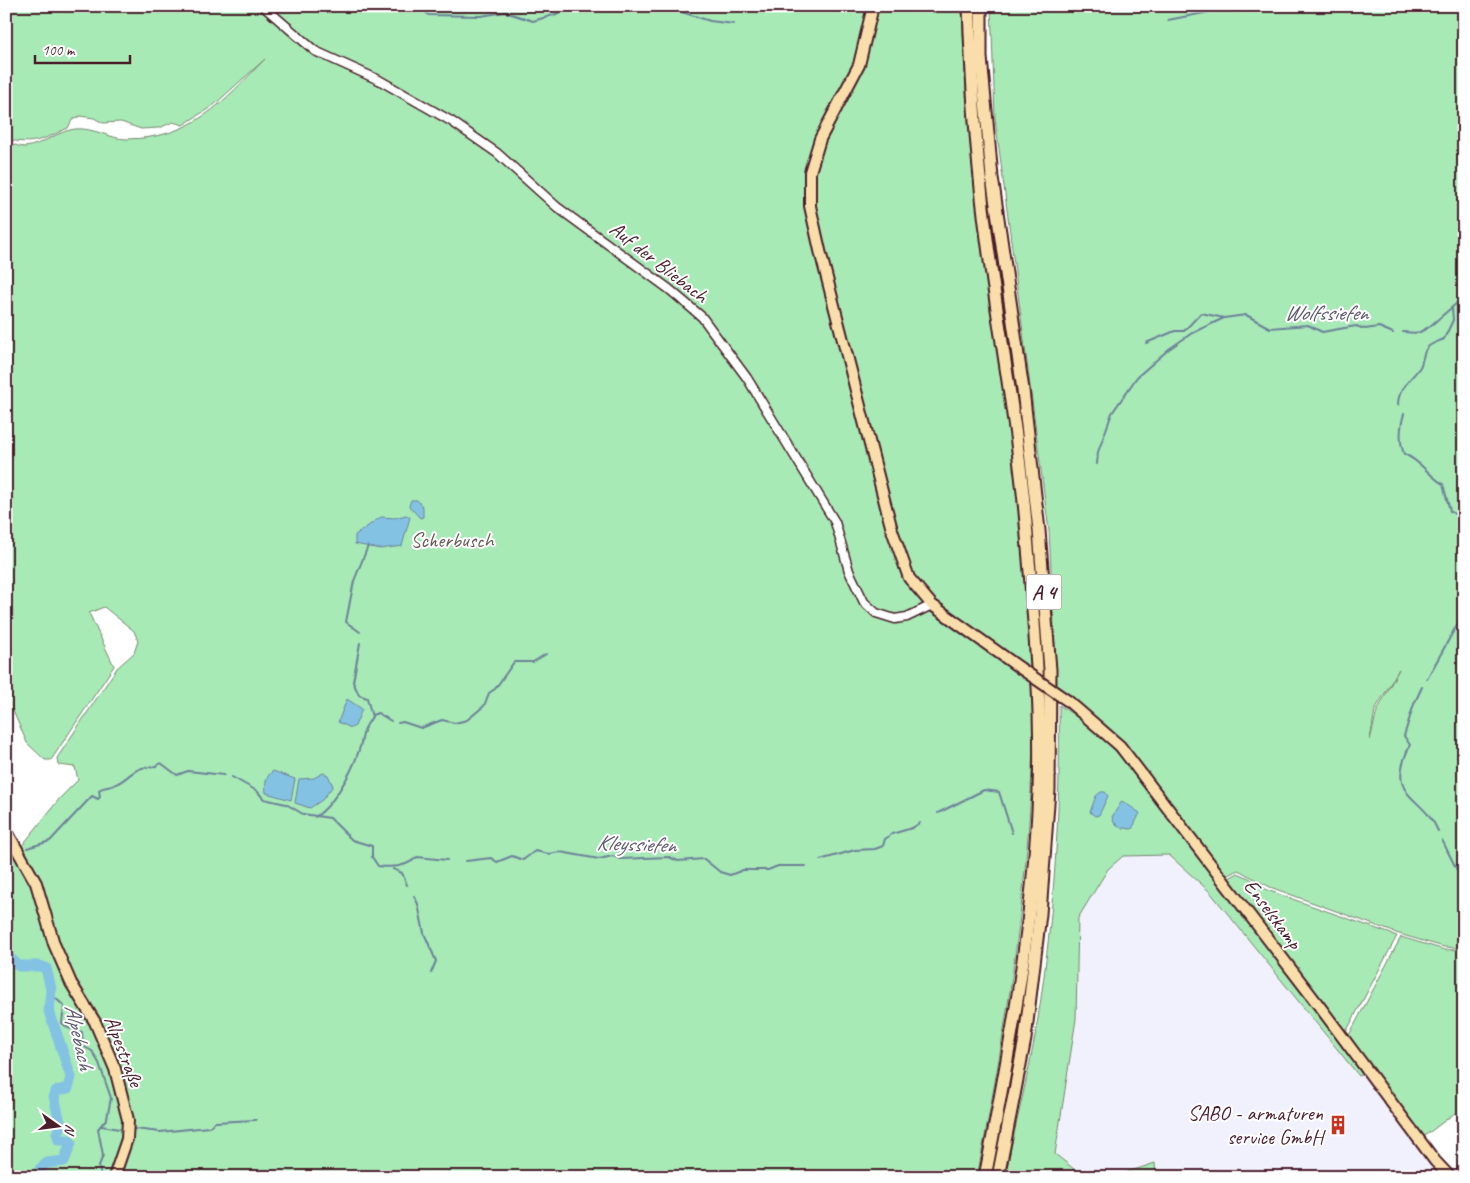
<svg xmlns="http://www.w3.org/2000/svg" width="1470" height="1183" font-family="Caveat,sans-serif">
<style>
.built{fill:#f1f1fd}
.green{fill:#a7eab5;stroke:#788470;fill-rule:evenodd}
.water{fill:#84c2e4;stroke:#6d819a}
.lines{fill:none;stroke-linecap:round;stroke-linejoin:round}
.stream{stroke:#6d819a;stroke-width:2}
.river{stroke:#84c2e4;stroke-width:11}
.minor-casing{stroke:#4a1f2b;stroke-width:11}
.major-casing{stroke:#4a1f2b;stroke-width:14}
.highway-casing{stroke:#4a1f2b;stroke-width:15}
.minor{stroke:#fff;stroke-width:8}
.major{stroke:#f9deab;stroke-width:10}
.highway{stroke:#f9deab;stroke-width:11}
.major-bridge-casing{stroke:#4a1f2b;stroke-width:14;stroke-linecap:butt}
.major-bridge{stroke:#f9deab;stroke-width:10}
.labels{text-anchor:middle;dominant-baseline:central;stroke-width:4;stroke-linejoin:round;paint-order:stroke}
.shield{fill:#fff;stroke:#80626b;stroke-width:1}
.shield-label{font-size:20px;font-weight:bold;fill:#4a1f2b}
.street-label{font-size:21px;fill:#4a1f2b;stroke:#fff}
.park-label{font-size:21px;fill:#665c54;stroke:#fff}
.poi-label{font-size:21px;fill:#4a1f2b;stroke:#fff;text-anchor:end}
.water-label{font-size:22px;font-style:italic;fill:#5e586c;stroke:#fff}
</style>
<rect width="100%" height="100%" fill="#fff"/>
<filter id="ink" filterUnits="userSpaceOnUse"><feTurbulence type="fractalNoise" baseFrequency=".02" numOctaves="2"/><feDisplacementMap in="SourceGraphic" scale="10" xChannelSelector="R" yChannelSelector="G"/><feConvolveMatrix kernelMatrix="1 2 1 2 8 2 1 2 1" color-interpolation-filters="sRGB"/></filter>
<g filter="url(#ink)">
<polygon class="built" points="1169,855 1210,892 1359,1076 1365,1073 1438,1177 1156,1177 1155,1163 1113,1177 1080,1177 1079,1172 1055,1155 1076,1019 1078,918 1108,869 1123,856"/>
<g class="green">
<path d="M6,6H962C964,65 967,125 975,183C996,345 1029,508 1033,671C1037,841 1010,1011 977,1177H117L131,1119L73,982L21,847L60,798L78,780L75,767L58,765L57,758L117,668L134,653L138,641L134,631L104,607L89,613L114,666L51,760H45L27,743L6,695V617L10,599L6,589V143C12,144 20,147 25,147C42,145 58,131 75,129C93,127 110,139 127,139C193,138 222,103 265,59L214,105L183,125L173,122L159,128L141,129L121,122L103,123L94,118L80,116L72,120L68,128C43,139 34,146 6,139Z"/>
<path d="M991,6H1464V946L1458,948L1444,947L1399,934L1270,887L1238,870L1224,877C1172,810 1123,739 1057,685L1049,531L995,118ZM1399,669L1377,711L1370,740L1375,710Z"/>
<path d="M1059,705L1083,721L1118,753L1365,1073L1359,1076L1210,892L1169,855L1123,856L1108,869L1078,918L1076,1019L1055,1154L1079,1173L1080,1177H1005C1015,1124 1030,1071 1038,1018C1054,915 1061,808 1059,705Z"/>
<polygon points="6,834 16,850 114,1070 127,1120 112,1177 6,1177"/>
<polygon points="1238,873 1249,878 1267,890 1397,936 1345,1034 1227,879"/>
<polygon points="1401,937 1445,950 1464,949 1464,1117 1455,1113 1422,1138 1347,1039"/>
<polygon points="1155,1163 1156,1177 1113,1177"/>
</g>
<g class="water">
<polygon points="411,500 417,500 423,507 423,517 420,518 409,506"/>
<polygon points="406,515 410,517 402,546 380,549 355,544 355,535 381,517 395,518"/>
<polygon points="347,699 362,709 355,726 351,728 338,722"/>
<path d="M273,771L295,779L291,800L266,793C265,784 265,777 273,771Z"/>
<polygon points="323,773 328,775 333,786 322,800 310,808 295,803 299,779 314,778"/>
<polygon points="1101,792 1105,792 1108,796 1099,815 1095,816 1090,812 1096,796"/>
<polygon points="1122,801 1140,813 1132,829 1123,828 1114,823 1112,817"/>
</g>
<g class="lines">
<g class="stream">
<polyline points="368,6 372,9 387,6"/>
<polyline points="391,6 396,10 412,9"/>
<polyline points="641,6 645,8 666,7 710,21 734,24"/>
<polyline points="420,10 425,11 428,15 481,16 505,12 533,21 560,13"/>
<polyline points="573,10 605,6"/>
<polyline points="1168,20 1209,12 1248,11 1254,6"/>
<polyline points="1403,332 1418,333 1429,327 1464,297"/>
<polyline points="1146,343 1175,331 1184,331 1201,313 1224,318"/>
<path d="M1398,405C1398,388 1411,380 1420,367C1424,360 1422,351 1429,346C1433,343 1440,341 1444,339L1453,320L1452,308"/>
<path d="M1404,414C1400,427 1399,441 1404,454C1421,461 1428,475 1443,484L1450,511L1464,520"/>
<polyline points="1097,464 1098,452 1112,413 1137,377 1169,349 1192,333 1224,318 1246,315 1270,328 1308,325 1322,332 1356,326 1365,329 1379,327 1393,333"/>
<polyline points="360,632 346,622 354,581 368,546"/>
<polyline points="1427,679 1464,612"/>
<path d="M1422,687L1414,704L1404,736L1410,745C1384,799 1422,793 1438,831"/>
<polyline points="372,715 378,713 391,721"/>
<polyline points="398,723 403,722 421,728 442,720 455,723 467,720 484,706 489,693 495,689 514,662 533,662 546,654"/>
<path d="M232,777L257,791L264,799L286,804L303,814L330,818L352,840L372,846V857L378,866C392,868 407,867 417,857L447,860"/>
<polyline points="938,813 984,790 999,792 1012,833"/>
<path d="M315,817C332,807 352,772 358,753C365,735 359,735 372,717L367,698L359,695L353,682L360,643"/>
<polyline points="1442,840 1462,880 1458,928"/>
<path d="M27,848L50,841L92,796L98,799L100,797L99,790C104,786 109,788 114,785C125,781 131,771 142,768C149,766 154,769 161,763L177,775L188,771L224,775"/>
<polyline points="6,857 15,853"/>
<polyline points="820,860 855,850 875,849 883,846 885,839 892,834 912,828 920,823"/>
<polyline points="466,861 491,858 497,862 512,856 523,860 535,851 549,854 560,852 599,859 613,856 620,859 669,857 678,861 704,859 720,872 730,875 743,870 768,870 778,866 806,866"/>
<polyline points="393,869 402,873 407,885"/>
<polyline points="414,896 418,904 424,933 436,961 431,973"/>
<polyline points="50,993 64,1006 62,1023 68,1028 82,1032 83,1046 92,1051 99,1063 111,1098 107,1118 98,1129 103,1155 99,1166 101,1177"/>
<polyline points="102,1126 119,1129"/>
<polyline points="135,1129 160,1132 209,1127 215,1122 256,1120"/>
</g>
<polyline class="river" points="6,955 19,966 39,966 46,968 51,989 49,1011 71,1077 68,1088 56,1091 54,1096 61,1127 57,1133 59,1140 69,1140 71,1143 64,1161 47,1163 40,1169 39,1177"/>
<defs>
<polyline id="minor" points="263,6 315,51 379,80 451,121 497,153 557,207 669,289 702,317 747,378 835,522 849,571 864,602 876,613 895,619 907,617 932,605"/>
<g id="major">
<polyline points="873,6 859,65 820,139 810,172 810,206 821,255 892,530 909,578 932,605 1020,668"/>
<polyline points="1068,701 1120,746 1320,1007 1435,1161 1450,1177"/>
<polyline points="6,830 36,883 54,944 71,983 95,1022 115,1069 128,1120 127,1139 114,1177"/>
</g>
<g id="highway">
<path d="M969,6C971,63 974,121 980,178C991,297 1018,416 1027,536C1034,620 1042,706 1039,790C1034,920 1010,1049 985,1177"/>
<polyline points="981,6 981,57 992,177 1023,390 1039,530 1050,670 1049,790 1040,914 1025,1039 998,1177"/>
</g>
</defs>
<use href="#minor" class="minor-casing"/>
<use href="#major" class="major-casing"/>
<use href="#highway" class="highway-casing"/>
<use href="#minor" class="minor"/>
<use href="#major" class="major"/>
<use href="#highway" class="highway"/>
<defs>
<polyline id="major-bridge" points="1020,668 1068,701"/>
</defs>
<use href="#major-bridge" class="major-bridge-casing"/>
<use href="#major-bridge" class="major-bridge"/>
</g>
</g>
<defs>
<symbol id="building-bare" viewBox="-9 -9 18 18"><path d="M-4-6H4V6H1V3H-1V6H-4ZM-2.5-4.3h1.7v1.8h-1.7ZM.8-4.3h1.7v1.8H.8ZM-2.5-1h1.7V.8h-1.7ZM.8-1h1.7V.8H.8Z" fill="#c8321e" stroke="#fff" stroke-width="2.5" paint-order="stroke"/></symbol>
</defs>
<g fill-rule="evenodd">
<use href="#building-bare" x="1324" y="1111" width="28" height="28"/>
</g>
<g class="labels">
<rect class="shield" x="1026.5" y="574.5" width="35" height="35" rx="4"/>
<g class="shield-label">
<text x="1044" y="592">A 4</text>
</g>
<g class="street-label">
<text transform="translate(659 262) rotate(38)">Auf der Bliebach</text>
<text transform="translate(1273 914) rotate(53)">Enselskamp</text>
<text transform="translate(124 1051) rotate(69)">Alpestraße</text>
</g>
<g class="park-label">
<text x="452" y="540">Scherbusch</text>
</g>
<g class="poi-label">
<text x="1323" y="1113">SABO - armaturen<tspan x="1323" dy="24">service GmbH</tspan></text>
</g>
<g class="water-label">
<text x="1326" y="313">Wolfssiefen</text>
<text transform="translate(636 844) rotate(2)">Kleyssiefen</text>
<text transform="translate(79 1037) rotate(77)">Alpebach</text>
</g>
</g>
<rect width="1470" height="1183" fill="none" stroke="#fff" stroke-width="25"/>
<rect x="12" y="12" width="1445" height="1158" fill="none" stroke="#4a1f2b" stroke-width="2" filter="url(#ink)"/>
<g transform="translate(58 1126) rotate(104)" stroke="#ffffff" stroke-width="4" paint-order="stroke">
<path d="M0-4L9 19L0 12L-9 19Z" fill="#4a1f2b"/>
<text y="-8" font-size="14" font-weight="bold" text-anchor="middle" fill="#4a1f2b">N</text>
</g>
<path d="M35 55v8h95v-8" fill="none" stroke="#4a1f2b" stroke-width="2.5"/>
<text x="42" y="55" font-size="15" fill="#4a1f2b" stroke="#ffffff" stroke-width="4" paint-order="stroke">100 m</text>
</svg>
